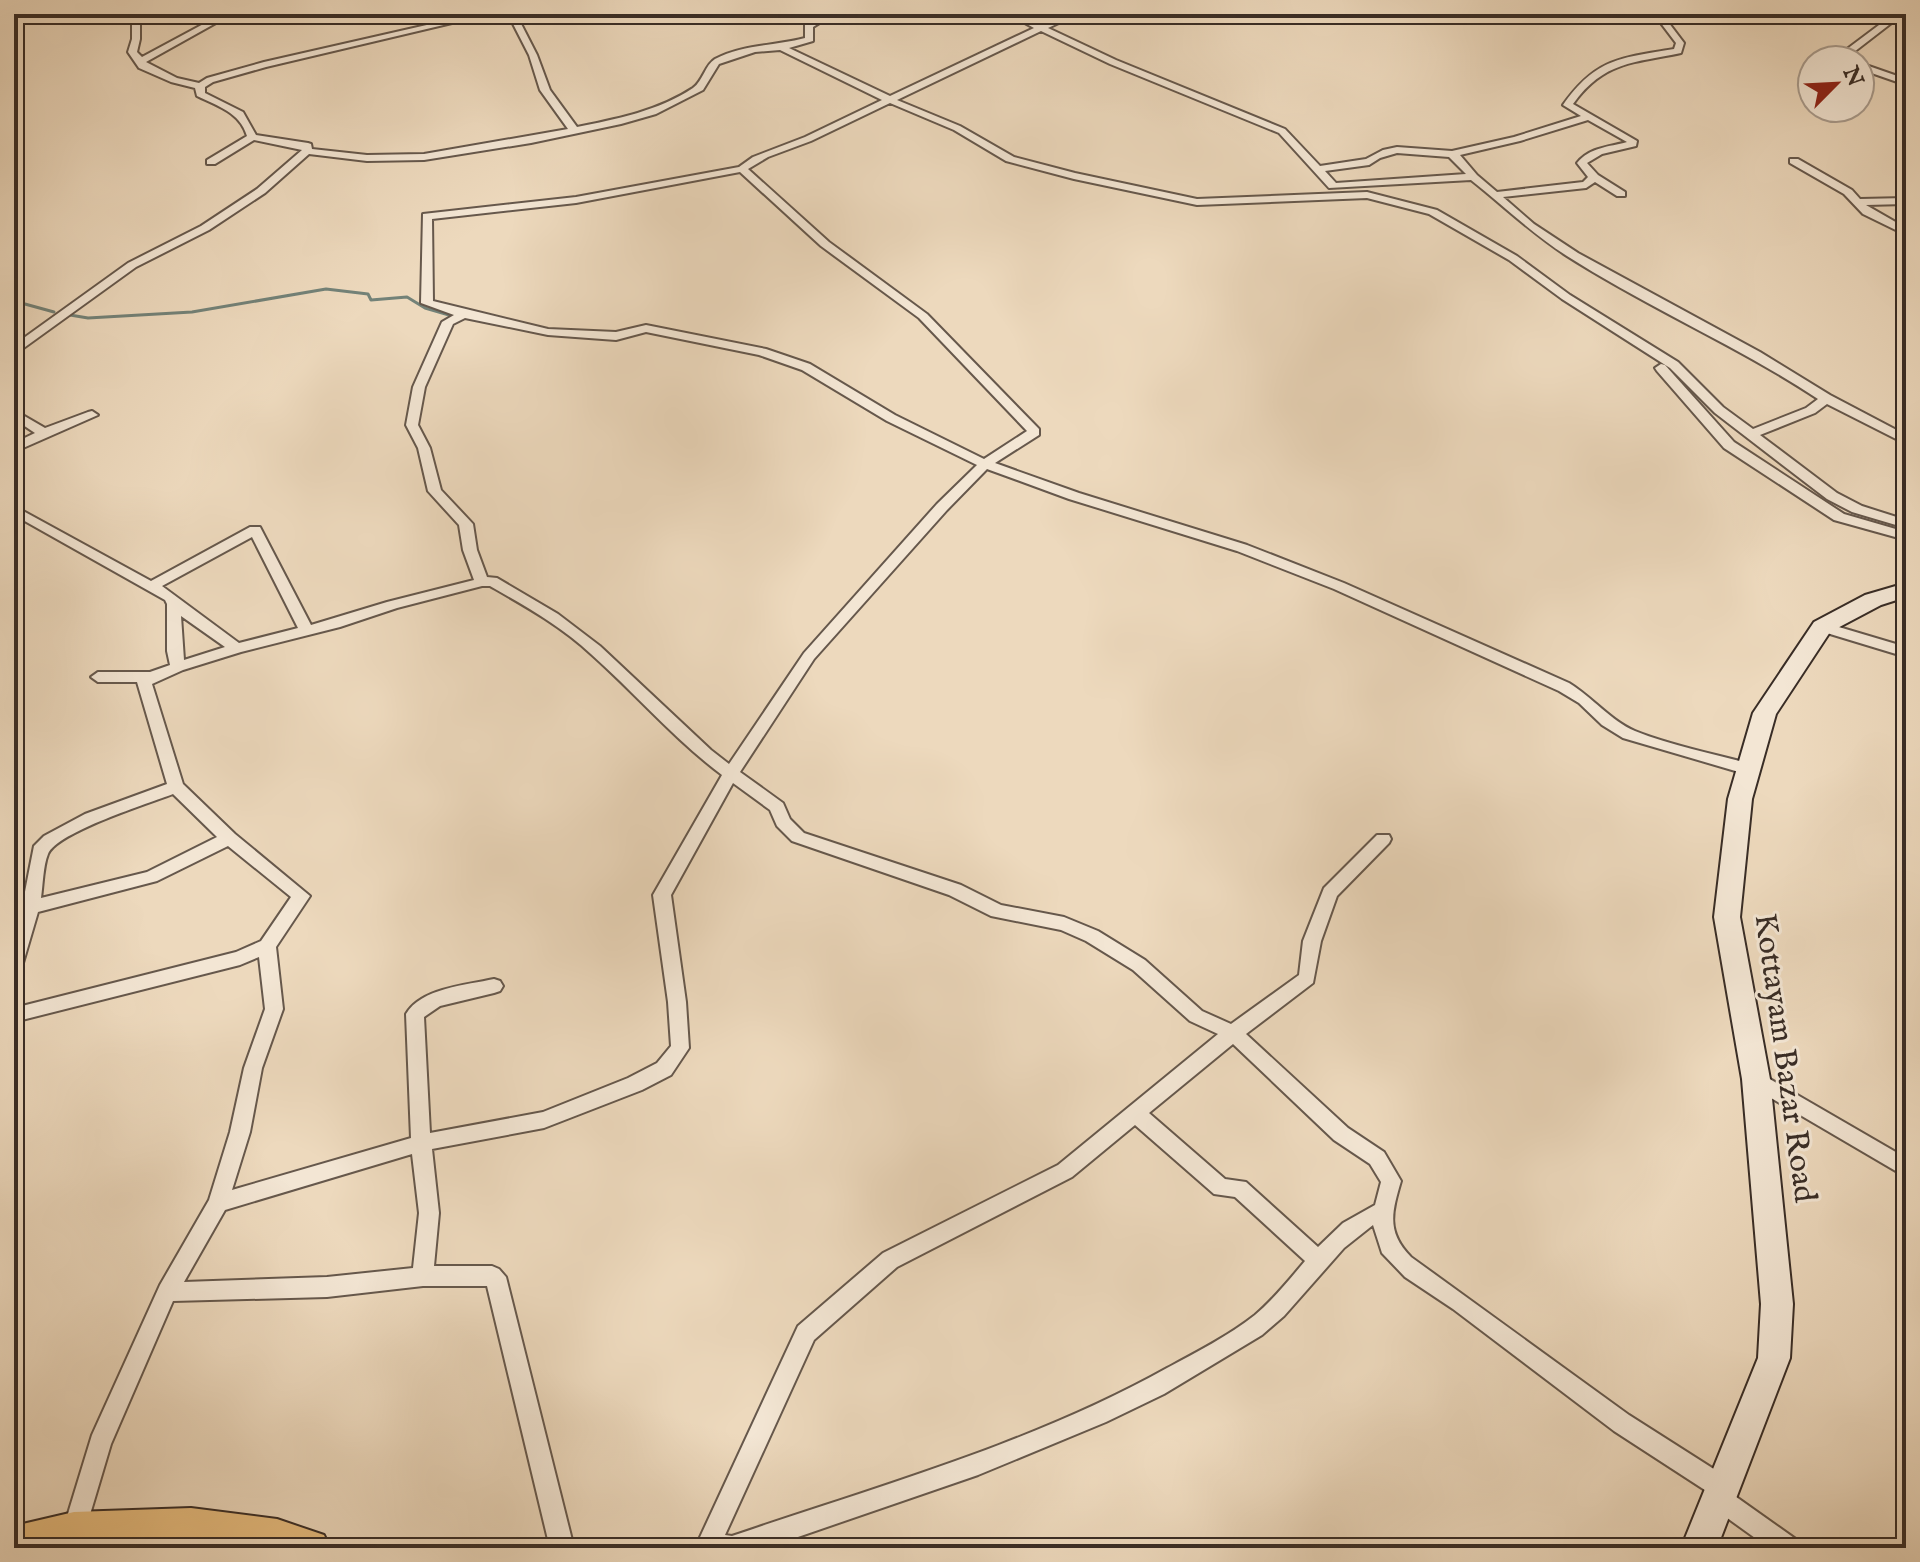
<svg xmlns="http://www.w3.org/2000/svg" width="1920" height="1562" font-family="'IM FELL English',serif">
<style>
.lines{fill:none;stroke-linecap:round;stroke-linejoin:round}
.stream{stroke:#738278;stroke-width:3}
.minor-casing{stroke:#66584c;stroke-width:4}
.secondary-casing{stroke:#392d26;stroke-width:4}
.primary-casing{stroke:#392d26;stroke-width:4}
.minor{fill:#f3e6d4;fill-rule:evenodd}
.secondary{fill:#f3e6d4;fill-rule:evenodd}
.primary{fill:#e6bc7e;fill-rule:evenodd}
.labels{text-anchor:middle;dominant-baseline:central;stroke-width:6;stroke-linejoin:round;paint-order:stroke}
.street-label{font-size:32px;fill:#392d26;stroke:#f3e6d4}
</style>
<rect width="100%" height="100%" fill="#edd9bd"/>
<filter id="stains"><feTurbulence type="fractalNoise" baseFrequency=".0025" numOctaves="4"/><feColorMatrix values="0 0 0 0 .2 0 0 0 0 .09 0 0 0 0 .02 0 0 0 .5 -.17"/></filter>
<radialGradient id="worn" r=".72"><stop offset=".6" stop-color="#630" stop-opacity="0"/><stop offset="1" stop-color="#630" stop-opacity=".3"/></radialGradient>
<g class="lines">
<g class="stream">
<polyline points="14,301 54,312"/>
<polyline points="70,315 88,318 192,312 326,289 368,294 371,300 407,297 425,308 449,315"/>
</g>
<defs>
<g id="minor">
<path d="M132,14H140V39L137,52L142,57L222,14H232L146,62L177,78L199,83L207,78L264,62L475,14H490L266,67L213,82L205,87V93L243,112L256,135L308,143L311,144L312,149L367,155L424,154L568,129L540,90L529,55L508,14H516L537,55L550,90L577,127C617,119 658,111 693,88C703,81 705,65 715,59C743,44 776,46 805,38V24L824,14H834L813,27V41L789,48L890,96L1034,28L1008,14H1019L1041,25L1067,14H1078L1048,28L1116,60L1285,129L1320,166L1366,159L1383,150L1397,147L1452,151L1514,137L1581,116L1563,105C1596,58 1621,58 1674,49L1676,43L1654,14H1662L1684,43L1681,53C1634,63 1604,61 1573,104L1637,141L1636,146L1602,154L1587,163L1598,175L1625,192V196H1617L1595,182L1586,188L1503,197L1534,224L1578,253L1760,352L1830,395L1906,435V444L1827,404L1815,413L1760,435L1837,493L1862,506L1906,520V528L1852,512L1827,499L1715,413L1670,368L1562,299L1509,260L1429,214L1367,198L1197,205L1074,179L1006,161L954,130L890,103L811,141L768,157L748,169L829,242L927,314L1039,429V435L995,463L1079,493L1247,545L1344,583L1569,683C1592,697 1611,721 1635,731C1672,746 1715,754 1755,765L1757,769L1755,773L1749,775L1623,738L1602,725L1579,703L1559,691L1334,589L1237,551L1069,499L987,469L947,510L814,659L740,772L783,803L790,819L804,833L961,885L1001,905L1064,917L1098,931L1145,960L1202,1011L1231,1024L1299,975L1303,941L1324,888L1377,835H1389L1391,839L1389,843L1337,896L1321,941L1313,983L1246,1034L1348,1128L1384,1152L1401,1181C1392,1212 1386,1232 1411,1257L1629,1415L1731,1480L1734,1488L1732,1494L1797,1540L1801,1548H1769L1712,1507L1709,1499L1711,1494L1614,1431L1453,1309L1405,1277L1382,1253L1373,1225L1344,1248L1284,1316L1262,1335L1164,1394L1106,1422L978,1475L766,1548H695L798,1326L883,1253L1058,1165L1218,1034L1190,1021L1133,970L1086,941L1061,930L991,916L949,895L792,841L777,826L770,810L733,783L671,895L686,1002L689,1048L671,1075L642,1090L544,1128L432,1149L439,1213L434,1266H492L499,1269L506,1277L574,1548H550L487,1286H423L327,1297L173,1301L111,1444L83,1538L75,1542L67,1538L63,1530L92,1435L160,1285L209,1200L230,1132L244,1068L265,1009L259,957L240,965L14,1022V1008L236,952L261,941L291,897L228,846L157,881L38,912L23,963L20,968L14,970V934L22,907L34,846L44,836L85,814L167,784L137,682H98L91,677L98,672H150L170,665L167,651V604L165,600L14,515V506L151,581L250,527H260L311,625L387,602L474,580L463,550L459,525L428,491L418,448L406,425L413,387L442,322L454,315L421,303L423,214L576,197L739,167L753,157L805,137L882,100L780,50L755,52L719,64L703,90L656,114L621,124L531,143L424,160L367,161L309,154L265,193L209,230L136,267L14,355V345L128,263L201,226L257,189L302,150L254,140L215,164H207V160L247,136C240,112 217,106 197,96L195,88L171,82L139,68L128,52L132,39ZM1041,31L1110,64L1279,133L1329,188L1471,180C1504,206 1531,233 1567,256C1648,308 1738,346 1818,399L1806,408L1753,429L1723,407L1678,362L1570,295L1517,256L1437,210L1367,192L1197,199L1075,173L1014,157L960,126L897,100ZM1588,120L1627,142C1609,147 1590,147 1577,163L1588,177L1583,182L1497,192L1477,175L1460,155L1520,141ZM1397,153L1449,157L1466,174L1336,183L1325,171L1369,165L1380,158ZM740,172L821,246L919,318L1027,431L984,459L895,415L810,364L766,349L646,325L616,332L548,329L433,301L432,219L576,203ZM465,318L548,335L616,340L646,332L759,355L802,370L887,421L977,465L937,504L804,653L729,764L711,750L600,646L558,614L497,578L487,577L477,550L473,524L441,490L430,448L418,425L425,387L453,324ZM252,537L298,628L239,643L162,586ZM482,586H490C525,606 561,626 591,654C636,694 674,739 722,775L653,895L668,1002L671,1046L657,1063L628,1078L543,1112L430,1133L424,1017L440,1006L494,993L500,991L503,986L500,981L494,979C467,985 421,988 406,1014L411,1138L232,1190L250,1132L262,1068L283,1009L276,947L310,896L235,834L183,784L152,684L183,670L241,652L340,627L397,608ZM181,616L225,647L184,660ZM173,794L217,837L147,872L41,898C43,885 43,866 48,854C57,832 150,803 173,794ZM1233,1044L1334,1140L1370,1164L1381,1182L1375,1205L1343,1223L1318,1247L1246,1182L1225,1179L1149,1113ZM1135,1125L1214,1194L1235,1197L1305,1261C1289,1280 1274,1299 1255,1315C1228,1336 1197,1352 1167,1368C1031,1444 878,1486 732,1536L725,1535L814,1340L897,1267L1072,1177ZM412,1154L419,1213L413,1268L327,1277L184,1282L225,1210Z"/>
<polygon points="1891,16 1898,18 1854,52 1852,60 1842,60 1847,49"/>
<polygon points="1860,63 1906,79 1906,85 1860,69"/>
<polygon points="1790,159 1798,159 1852,190 1860,199 1906,198 1906,204 1866,205 1906,228 1906,235 1863,214 1844,194 1790,163"/>
<polygon points="1661,364 1665,365 1734,442 1844,514 1906,532 1906,540 1834,520 1724,448 1657,371 1655,368"/>
<polygon points="14,410 45,428 88,412 92,411 98,415 14,452 14,443 35,433 14,419"/>
<polygon points="1822,622 1906,647 1906,657 1817,630 1815,627 1817,624"/>
<polygon points="1756,1071 1906,1158 1906,1177 1749,1085 1747,1079 1749,1073"/>
</g>
<polygon id="secondary" points="1906,583 1906,597 1881,605 1830,632 1776,714 1752,799 1740,917 1770,1079 1793,1304 1790,1358 1717,1548 1681,1548 1758,1358 1761,1304 1742,1079 1714,917 1728,799 1753,713 1814,622 1865,595"/>
<polygon id="primary" points="191,1508 277,1519 324,1535 330,1548 14,1548 14,1526 74,1512"/>
</defs>
<use href="#minor" class="minor-casing"/>
<use href="#secondary" class="secondary-casing"/>
<use href="#primary" class="primary-casing"/>
<use href="#minor" class="minor"/>
<use href="#secondary" class="secondary"/>
<use href="#primary" class="primary"/>
</g>
<g class="labels">
<g class="street-label">
<text transform="translate(1784 1058) rotate(82)">Kottayam Bazar Road</text>
</g>
</g>
<rect width="1920" height="1562" fill="none" stroke="#edd9bd" stroke-width="48"/>
<rect x="16" y="16" width="1888" height="1530" fill="none" stroke="#392d26" stroke-width="4"/>
<rect x="24" y="24" width="1872" height="1514" fill="none" stroke="#392d26" stroke-width="2"/>
<g transform="translate(1836 84) rotate(66)"><circle r="38" fill="#f3e6d4" stroke="#a99c8e" stroke-width="2"/>
<path d="M0-6L14 30L0 20L-14 30Z" fill="#8f2418"/>
<text y="-12" font-size="22" font-weight="bold" text-anchor="middle" fill="#392d26">N</text>
</g>
<rect width="100%" height="100%" filter="url(#stains)"/>
<rect width="100%" height="100%" fill="url(#worn)"/>
</svg>
